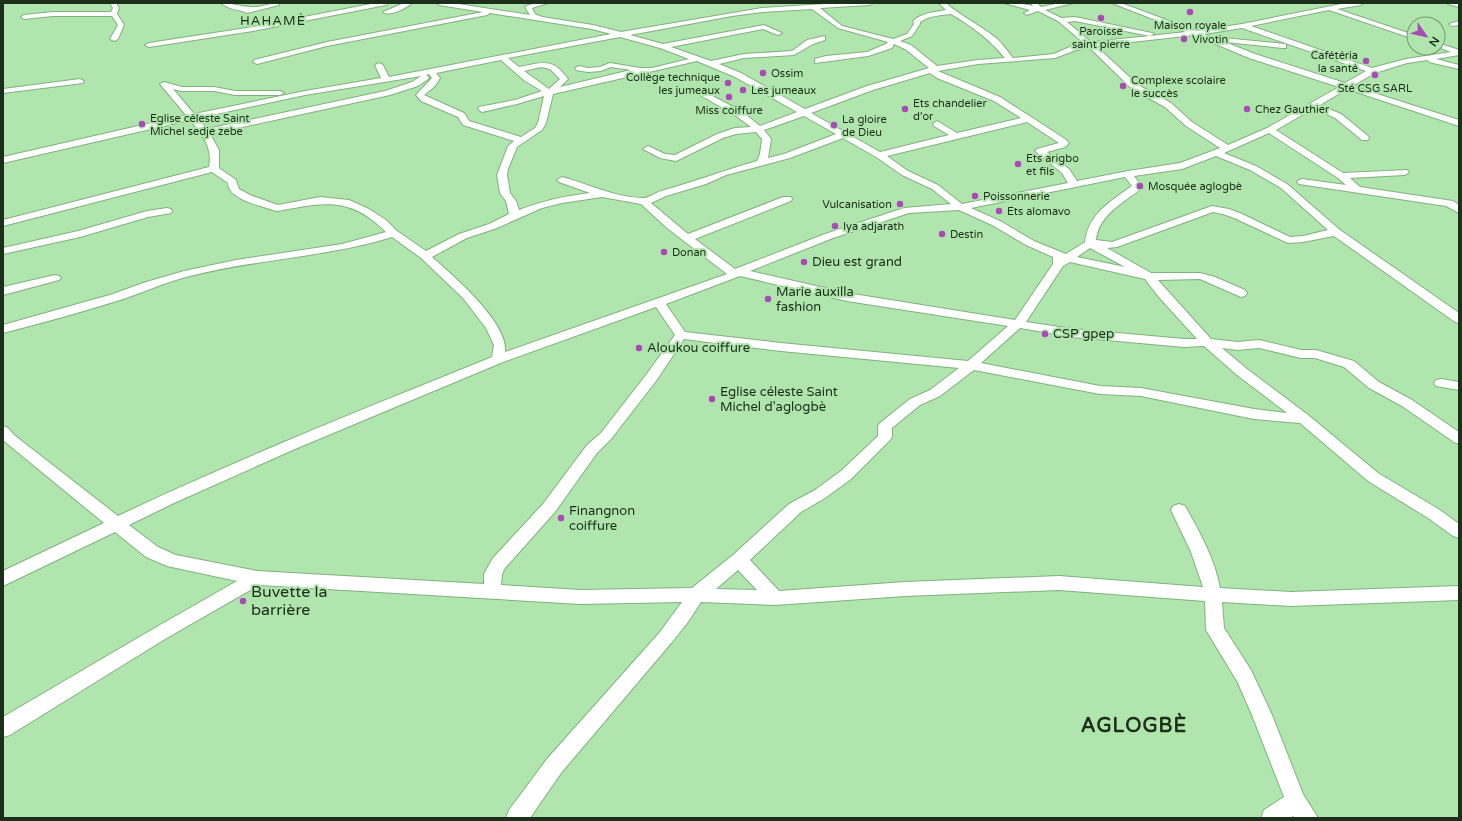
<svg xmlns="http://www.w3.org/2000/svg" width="1462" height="821" font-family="'Varela Round',sans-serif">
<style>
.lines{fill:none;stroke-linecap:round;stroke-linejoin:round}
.minor-casing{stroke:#7fb27d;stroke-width:2}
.minor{fill:#fff;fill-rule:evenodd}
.poi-dot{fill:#a94bb4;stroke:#b1e5ae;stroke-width:1.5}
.labels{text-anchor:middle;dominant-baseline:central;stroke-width:4;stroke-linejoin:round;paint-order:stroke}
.far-poi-label{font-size:11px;fill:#1b2f1a;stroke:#b1e5ae;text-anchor:start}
.far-quarter-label{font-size:13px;letter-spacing:1px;fill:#1b2f1a;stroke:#b1e5ae}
.poi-label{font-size:13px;fill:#1b2f1a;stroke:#b1e5ae;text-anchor:start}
.near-poi-label{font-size:16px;fill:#1b2f1a;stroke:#b1e5ae;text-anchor:start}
.near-district-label{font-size:20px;font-weight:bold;letter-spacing:1px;fill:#1b2f1a;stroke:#b1e5ae}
</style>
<rect width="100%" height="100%" fill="#b1e5ae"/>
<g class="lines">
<defs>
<g id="minor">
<polygon points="110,3 116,3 119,8 117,14 124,25 118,39 114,41 110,39 118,25 112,16 53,16 24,19 21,17 24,15 53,12 111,12 113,8"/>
<path d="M221,3C233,3 244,8 257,7C265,6 271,3 278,3L279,5L247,13C240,9 229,10 221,3Z"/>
<polygon points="376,3 389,3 386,5 253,31 149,47 145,45 149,43 253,27"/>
<path d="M404,3H412C407,8 389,17 383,12Z"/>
<path d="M436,3H452L530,15L525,7L526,6L537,3H548L532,8L535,14L542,17L593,25L621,32L762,8L840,3H873L870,5L820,8L842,26L893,39L907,34L914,24L913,21C921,13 935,12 946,10L939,3H946C961,17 981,25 997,39C1003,44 1008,52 1013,58L1054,54L1072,46L1086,45L1058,21L1038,11L1027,15L1024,13L1030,10L1004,3H1017L1033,6L1031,3H1037L1041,7L1060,3H1073L1045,10L1061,18L1075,17L1152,33L1154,34L1150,36L1186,32L1112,3H1121L1196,31L1242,24L1346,3H1364L1361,5L1337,9L1414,35V39L1329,10L1251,26L1372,68L1406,59L1451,52L1438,47V43L1459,50V55L1436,59L1459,65V69L1429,62L1428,60L1407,63L1375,73L1352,86L1459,120V126L1347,89L1320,105L1341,114L1368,136L1369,138L1368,140H1362L1335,118L1314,108L1276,130L1343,173L1407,170L1409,172L1407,174L1404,175L1350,178L1360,187L1453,201L1459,205V213L1446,206L1299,184L1297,182L1299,180L1302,179L1346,185L1338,178L1269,133L1224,153L1256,166L1287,184L1340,230L1459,313V323L1455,322L1334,236L1303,242L1288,243L1234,218L1223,214L1213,212L1117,247L1107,248L1151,273H1200L1215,277L1245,290L1247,293L1245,296L1241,297L1200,279L1158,280L1211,339L1237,342L1259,340L1301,350H1316L1354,361L1379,382L1412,400L1459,432V444L1454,442L1402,406L1369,388L1344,367L1315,358H1301L1259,348L1237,350L1222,348L1247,369L1308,415L1378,473L1440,510L1459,524V538L1453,536L1428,518L1368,481L1300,423L1254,419L1141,396L1100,394L974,370L940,396L920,405L892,428V437L890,440L851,479L825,498L801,512L750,560L779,591L905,582L1059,576L1203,587L1191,552L1171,510L1173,506L1179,504L1185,506C1199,531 1215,559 1220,588L1291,592L1459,586V600L1291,606L1222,602L1224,628L1251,670L1272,715L1303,794L1318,818H1295L1293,816L1290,818H1261L1264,810L1284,797L1252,715L1237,681L1206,630L1205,601L1059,590L905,596L775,605L701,602L688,622L672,642L561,773L530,818H506L509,810L547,759L660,632L682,602L580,604L259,585L165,639L10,735L3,737V717L153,629L237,581L167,566L146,557L115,532L3,586V571L104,523L4,441L3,426L8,428L14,435L118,516C240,458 366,408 492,357L494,345L486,328L463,298L421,258L392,237C324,258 254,259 186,277C163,283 142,293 120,300C82,312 42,323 3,333V325L113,294L143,283L184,271L236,260L342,244L386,232C349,195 323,203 277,211L273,210C261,206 228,199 228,183L212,172L3,226V220L209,167C213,147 202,134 190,120L3,163V157L186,115L160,84L164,82L182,87H214L235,91H280L284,93L280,95H235L214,91H181L173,89L194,114L305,91L381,78L375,65L379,63L383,65L389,77L611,34L592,29L490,13L487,15L327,46L257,64L253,62L254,60L327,42L483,12L439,5ZM812,9L838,28L888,42L886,44L867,52L826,56L815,59V63L868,56L892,48L894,44L905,49L929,68L867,86L805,109L741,73L719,64L744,58L794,55L813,44L825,40V36L807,40L792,51L744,54L711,61L671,47L763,29L778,35L782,33L764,25L663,44L630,35L732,16L762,12ZM951,14C972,26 990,40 1005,58L978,60L937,66L911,45L900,41L912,36L920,24V22C929,16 940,15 951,14ZM1075,21L1150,36L1091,42L1067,22ZM1242,28L1366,71L1345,83L1255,54L1225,42L1283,48H1286V44L1224,38H1221V41L1204,34ZM1194,35L1249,58L1339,87L1267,128L1228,145L1192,122L1171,103L1138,85L1096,46ZM620,37L660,48L689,59L652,68H640L610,63L600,67L588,68L579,66L575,68L576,70L588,72L601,71L611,67L631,70L560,87L568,79C552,57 543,63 519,67L508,58ZM1090,48L1132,89L1165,107L1186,126L1220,148L1180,163L1128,171L1077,181L1069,169L1047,152L1065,147L1069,143L1065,139L1000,97L938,71L978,64L1055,58L1076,50ZM501,60L525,81L542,91L515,100L479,107L478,109L482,112L517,104L544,96L538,123L535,128L521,137L469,121L464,113L424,95L435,86L440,78L436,73ZM697,61L735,77L797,112L760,126L741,111L703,91L699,93L700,95L735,115L751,127L735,128L717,134L675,155L665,154L648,146L643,149L660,158L676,161L723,138L736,134L756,132L762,139L760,154L757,161C725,170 694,182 661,191C655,193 648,199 641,198C614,197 588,184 562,177L557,180L559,182L590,193C565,196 542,201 519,210L516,201L510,193L507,175L508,169L517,147L542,130L546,123L553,94ZM541,67L550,69L560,79L549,89L524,71ZM930,73L937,78L994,101L1021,118L957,133L937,121L933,124L934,126L949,135L880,152L811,113L873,90ZM429,74L432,78L416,95L421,101L458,117L463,125L514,141L508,146L497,175L500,193L506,201L509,214L489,224L459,234L426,251L397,231L386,220L369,209L349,200L320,197L278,205L250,195L239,189L236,180L219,168V150L210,134L390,95L418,86L428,79L429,77L426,75ZM421,76L412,82L385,91L207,129L198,118L305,95ZM804,116L836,134L784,154L768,158L771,139L764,130ZM1027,122L1059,143L1037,149L1035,151L1062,173L1068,183L962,204L938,185L908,171L887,156ZM843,138L876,157L902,175L932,189L951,204L904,208L825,234L735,269L695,239L791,201L792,199L791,197H783L688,234L651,203L666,196L706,184L726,175L790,158ZM1216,156L1250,170L1281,188L1328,230L1303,236L1290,237L1242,214L1229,209L1212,206L1112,242L1096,240C1098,221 1112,210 1127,199C1132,195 1138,192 1142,187L1134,176L1182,169ZM1125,177L1132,186C1111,201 1088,214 1085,242L1066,254L1034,241L1000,221L971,208ZM602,197L641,204L667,228L727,274L505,352C509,323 452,275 432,257L467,238L497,228L542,208L562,203ZM959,210L992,225L1026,245L1053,257V264L1015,320L847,293L750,271L833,238L909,213ZM1090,248L1125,267L1077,257ZM1070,262L1145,279L1158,296L1197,339H1184L1073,329L1026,322L1063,266ZM740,276L847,301L1008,326L968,361L781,343L685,332L666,304ZM656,307L675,335L646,375L601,433L587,445L543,504L493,558L484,574V584L257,571L176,555L158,547L129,525L174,503L295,449L503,362ZM1020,328L1073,337L1184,347L1204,346L1237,375L1287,413L1254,409L1141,388L1100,386L981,363ZM684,339L781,351L959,368L930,390L910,399L880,423L878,426V436L841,471L815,490L789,504L733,555L692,588L580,590L501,585L502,574L505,568L555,512L597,453L611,439L656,381ZM738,570L757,590L716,589Z"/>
<polygon points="1447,3 1459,3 1459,7 1448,4"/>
<polygon points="1459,21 1459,25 1452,26 1449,24"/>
<polygon points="80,79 84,81 83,83 3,93 3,89"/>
<polygon points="167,208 171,209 172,211 171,213 148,217 80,237 3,254 3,248 78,231 147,211"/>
<polygon points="55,275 59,276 61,278 59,280 3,295 3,287"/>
<polygon points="1441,379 1459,382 1459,390 1436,386 1434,383 1436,380"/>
</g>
</defs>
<use href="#minor" class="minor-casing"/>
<use href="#minor" class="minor"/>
</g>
<g class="poi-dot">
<circle cx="1190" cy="12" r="4"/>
<circle cx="1101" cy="18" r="4"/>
<circle cx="1184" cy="39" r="4"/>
<circle cx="1366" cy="61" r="4"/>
<circle cx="763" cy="73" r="4"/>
<circle cx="1375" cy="75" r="4"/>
<circle cx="728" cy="83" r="4"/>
<circle cx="1123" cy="86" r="4"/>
<circle cx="743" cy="90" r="4"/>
<circle cx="729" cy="97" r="4"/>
<circle cx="905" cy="109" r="4"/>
<circle cx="1247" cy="109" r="4"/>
<circle cx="142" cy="124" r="4"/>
<circle cx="834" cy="125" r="4"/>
<circle cx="1018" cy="164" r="4"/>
<circle cx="1140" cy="186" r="4"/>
<circle cx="975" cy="196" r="4"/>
<circle cx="900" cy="204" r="4"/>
<circle cx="999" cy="211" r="4"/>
<circle cx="835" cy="226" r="4"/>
<circle cx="942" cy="234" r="4"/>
<circle cx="664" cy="252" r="4"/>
<circle cx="804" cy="262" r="4"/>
<circle cx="768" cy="299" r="4"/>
<circle cx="1045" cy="334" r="4"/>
<circle cx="639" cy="348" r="4"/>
<circle cx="712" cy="399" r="4"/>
<circle cx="561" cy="518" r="4"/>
<circle cx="243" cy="601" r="4"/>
</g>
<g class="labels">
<g class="far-poi-label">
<text x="1190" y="25" text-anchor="middle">Maison royale</text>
<text x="1101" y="31" text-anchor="middle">Paroisse<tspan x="1101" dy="13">saint pierre</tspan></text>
<text x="1192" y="39">Vivotin</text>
<text x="1358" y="55" text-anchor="end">Cafétéria<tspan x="1358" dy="13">la santé</tspan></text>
<text x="771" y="73">Ossim</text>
<text x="720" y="77" text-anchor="end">Collège technique<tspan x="720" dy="13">les jumeaux</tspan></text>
<text x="1131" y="80">Complexe scolaire<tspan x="1131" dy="13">le succès</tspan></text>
<text x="1375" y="88" text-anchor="middle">Sté CSG SARL</text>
<text x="751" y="90">Les jumeaux</text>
<text x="913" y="103">Ets chandelier<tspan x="913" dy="13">d'or</tspan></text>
<text x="1255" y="109">Chez Gauthier</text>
<text x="729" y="110" text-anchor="middle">Miss coiffure</text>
<text x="150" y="118">Eglise céleste Saint<tspan x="150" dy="13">Michel sedje zebe</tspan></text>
<text x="842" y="119">La gloire<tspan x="842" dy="13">de Dieu</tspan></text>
<text x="1026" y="158">Ets arigbo<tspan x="1026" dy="13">et fils</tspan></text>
<text x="1148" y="186">Mosquée aglogbè</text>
<text x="983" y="196">Poissonnerie</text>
<text x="892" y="204" text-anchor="end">Vulcanisation</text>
<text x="1007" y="211">Ets alomavo</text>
<text x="843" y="226">Iya adjarath</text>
<text x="950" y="234">Destin</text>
<text x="672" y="252">Donan</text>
</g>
<g class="far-quarter-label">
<text x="273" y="21">HAHAMÈ</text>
</g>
<g class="poi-label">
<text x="812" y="262">Dieu est grand</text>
<text x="776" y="292">Marie auxilla<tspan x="776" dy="15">fashion</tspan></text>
<text x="1053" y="334">CSP gpep</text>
<text x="647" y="348">Aloukou coiffure</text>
<text x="720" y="392">Eglise céleste Saint<tspan x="720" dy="15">Michel d'aglogbè</tspan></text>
<text x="569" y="511">Finangnon<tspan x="569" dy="15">coiffure</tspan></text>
</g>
<g class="near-poi-label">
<text x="251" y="592">Buvette la<tspan x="251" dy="18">barrière</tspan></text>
</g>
<g class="near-district-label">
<text x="1134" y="726">AGLOGBÈ</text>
</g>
</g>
<rect width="1462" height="821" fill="none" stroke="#1b2f1a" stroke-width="8"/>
<g transform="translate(1426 36) rotate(124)"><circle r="19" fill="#b1e5ae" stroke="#759c73"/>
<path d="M0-3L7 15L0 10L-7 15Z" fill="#a94bb4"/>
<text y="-6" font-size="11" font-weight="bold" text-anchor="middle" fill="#1b2f1a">N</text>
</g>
</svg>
